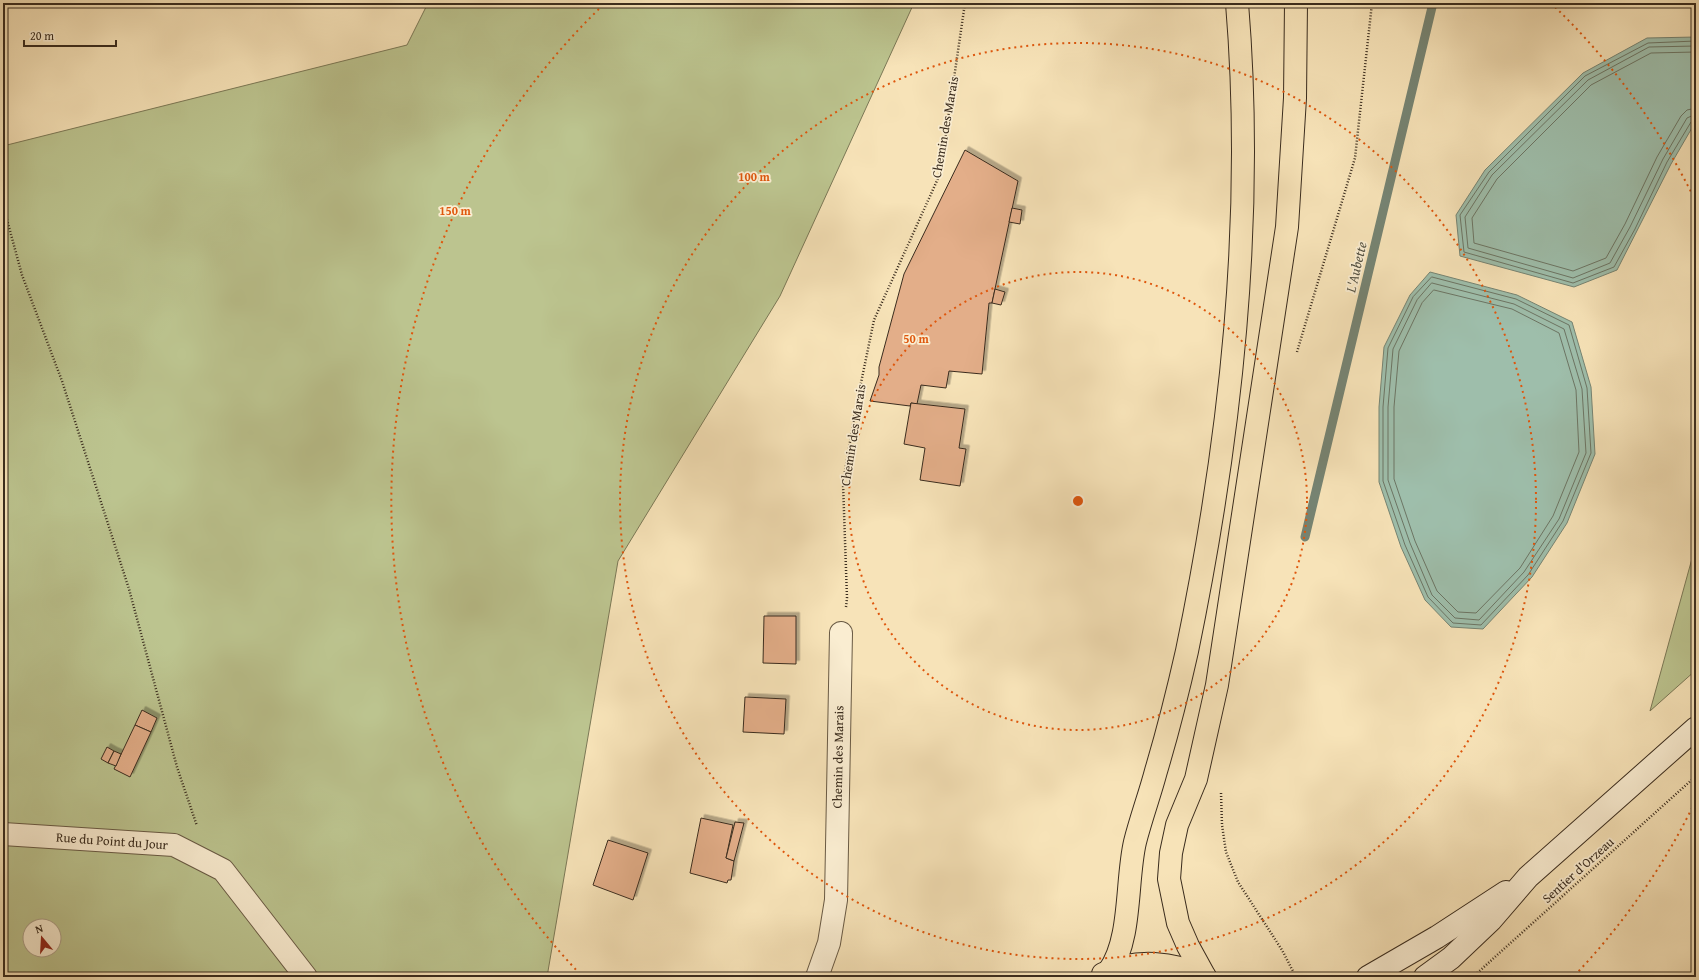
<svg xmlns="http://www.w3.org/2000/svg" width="1699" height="980" font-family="'Gentium Book Plus',serif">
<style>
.green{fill:#bcc48f;stroke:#7b7856;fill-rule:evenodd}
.water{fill:#9ebeab;stroke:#768473}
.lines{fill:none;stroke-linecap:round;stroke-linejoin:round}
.shore{stroke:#6c7564;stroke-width:1}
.stream{stroke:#768473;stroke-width:9}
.building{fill:#e3ae89;stroke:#3a2c1e;filter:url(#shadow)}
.minor-casing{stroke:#695a44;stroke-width:24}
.tertiary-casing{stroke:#695a44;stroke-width:24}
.secondary-casing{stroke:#3a2c1e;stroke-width:24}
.primary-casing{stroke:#3a2c1e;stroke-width:24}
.path{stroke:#3a2c1e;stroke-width:2.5;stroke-dasharray:1 2;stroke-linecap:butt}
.minor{stroke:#faedd1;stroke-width:22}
.tertiary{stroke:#faedd1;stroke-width:22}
.secondary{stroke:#faedd1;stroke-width:22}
.primary{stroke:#f7e3b8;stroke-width:22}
.ring{fill:none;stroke:#df570d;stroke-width:2;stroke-dasharray:2 4}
.labels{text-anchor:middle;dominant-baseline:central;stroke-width:3.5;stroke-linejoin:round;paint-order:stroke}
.street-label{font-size:13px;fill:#3a2c1e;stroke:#faedd1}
.water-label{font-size:14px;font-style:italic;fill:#535041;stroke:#faedd1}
.centre{fill:#df570d;stroke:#faedd1;stroke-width:2}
.ring-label{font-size:12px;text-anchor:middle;font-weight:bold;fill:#df570d;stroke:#faedd1;stroke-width:3.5;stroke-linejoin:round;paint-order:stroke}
</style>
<defs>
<filter id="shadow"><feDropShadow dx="3.5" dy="-3.5" stdDeviation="0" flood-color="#0004"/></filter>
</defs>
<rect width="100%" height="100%" fill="#f7e3b8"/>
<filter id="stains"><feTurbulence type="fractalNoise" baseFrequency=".005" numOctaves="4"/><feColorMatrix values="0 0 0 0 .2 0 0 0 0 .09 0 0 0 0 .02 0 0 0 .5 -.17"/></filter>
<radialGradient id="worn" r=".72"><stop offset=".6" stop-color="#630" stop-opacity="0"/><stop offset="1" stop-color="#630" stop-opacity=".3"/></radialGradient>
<g class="green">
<path d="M428,3H914L780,296L618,561L547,977H3V146L407,45ZM30,926H54V950H30Z"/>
<polygon points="1696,544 1696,670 1650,711"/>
</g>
<g class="water">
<polygon points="1696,37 1696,121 1671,164 1617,270 1574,287 1460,256 1456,215 1485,170 1583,73 1647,38"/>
<polygon points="1430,272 1517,295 1572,322 1591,387 1595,454 1567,523 1532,577 1483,629 1451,627 1425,600 1401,547 1379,482 1379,407 1384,347 1410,295"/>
</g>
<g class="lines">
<g class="shore">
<polyline points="1696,41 1648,43 1585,76 1489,172 1460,215 1464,252 1573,283 1614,267 1635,229 1667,162 1691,122 1696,119"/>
<polyline points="1696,46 1649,47 1588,80 1492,175 1465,217 1468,248 1573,278 1610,263 1630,227 1663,159 1687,118 1696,114"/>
<polyline points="1696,52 1651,53 1591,85 1497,179 1472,218 1474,243 1573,271 1606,258 1625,224 1657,157 1681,116 1687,110 1696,108"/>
<polygon points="1432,277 1516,299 1569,325 1587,388 1591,453 1563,521 1528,575 1481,625 1453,623 1428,597 1405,545 1383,481 1383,407 1388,348 1413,297"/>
<polygon points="1432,283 1514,304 1564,329 1582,389 1586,453 1559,519 1524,572 1479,620 1455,618 1432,595 1410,543 1388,480 1388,407 1393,349 1417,300"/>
<polygon points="1434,290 1512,309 1559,333 1576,390 1579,452 1553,516 1520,568 1476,613 1458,612 1437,591 1415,541 1394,479 1394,407 1399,351 1422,303"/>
</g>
<polyline class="stream" points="1305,537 1433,3"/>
</g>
<g class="building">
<polygon points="965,150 1018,181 992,303 989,303 982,374 949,371 946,388 921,385 917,404 911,403 910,406 870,401 879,375 879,367 904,274"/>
<polygon points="1012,208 1022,210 1020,224 1009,222"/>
<polygon points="995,289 1005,292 1001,305 992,303"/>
<polygon points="911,403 965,409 959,448 966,449 960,486 920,480 925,448 904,444"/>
<polygon points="764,616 796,616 796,664 763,663"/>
<polygon points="745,697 786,699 784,734 743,732"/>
<polygon points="142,710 157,718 151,732 135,725"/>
<polygon points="135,725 151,732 130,777 114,769"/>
<polygon points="107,747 114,751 108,763 101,759"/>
<polygon points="114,751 121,754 116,766 108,763"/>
<polygon points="701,818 733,825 726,858 734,861 731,880 728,880 727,883 690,873"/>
<polygon points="735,822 744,823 734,861 726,858"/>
<polygon points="608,840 648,853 633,900 593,885"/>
</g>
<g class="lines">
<defs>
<polyline id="minor" points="817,977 829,943 836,900 841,633"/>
<polyline id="tertiary" points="3,834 174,845 223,870 306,977"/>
<g id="secondary">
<polyline points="1368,977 1437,937 1506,892"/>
<polyline points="1425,977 1451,958 1491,920 1528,877 1696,728"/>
</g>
<g id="primary">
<path d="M1109,971C1132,939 1126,880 1135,842C1141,818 1150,794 1156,771C1168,731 1178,691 1187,651C1231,438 1255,220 1237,3"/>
<path d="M1103,974C1136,958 1173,962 1205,977"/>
<polyline points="1205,977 1188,946 1178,923 1169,879 1171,853 1177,825 1196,779 1217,685 1287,227 1295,98 1296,3"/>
</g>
</defs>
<use href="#minor" class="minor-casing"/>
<use href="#tertiary" class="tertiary-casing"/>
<use href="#secondary" class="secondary-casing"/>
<use href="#primary" class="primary-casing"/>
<g class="path">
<polyline points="3,205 22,275 62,381 129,589 177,767 197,826"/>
<polyline points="1297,352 1355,158 1372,3"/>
<polyline points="846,607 847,598 843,483 856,407 874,320 940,174 965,3"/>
<polyline points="1221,793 1222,825 1226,852 1238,882 1282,950 1296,977"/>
<polyline points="1475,975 1696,776"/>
</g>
<use href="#minor" class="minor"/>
<use href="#tertiary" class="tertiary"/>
<use href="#secondary" class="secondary"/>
<use href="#primary" class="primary"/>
</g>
<g class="ring">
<circle cx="1078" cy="501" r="229"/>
<circle cx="1078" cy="501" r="458"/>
<path d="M1695 802A687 687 0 0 1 1576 974M580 974A687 687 0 0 1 601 7M1555 7A687 687 0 0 1 1695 200"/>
</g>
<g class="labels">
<g class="street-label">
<text transform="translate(945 127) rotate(-80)">Chemin des Marais</text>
<text transform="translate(853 435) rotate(-81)">Chemin des Marais</text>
<text transform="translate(838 757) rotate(-89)">Chemin des Marais</text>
<text transform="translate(112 841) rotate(4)">Rue du Point du Jour</text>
<text transform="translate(1578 870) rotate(-42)">Sentier d'Orzeau</text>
</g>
<g class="water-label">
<text transform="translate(1356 267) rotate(-77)">L'Aubette</text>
</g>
</g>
<circle cx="1078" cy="501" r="6" class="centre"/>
<g class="ring-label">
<text x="754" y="181">100 m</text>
<text x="455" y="215">150 m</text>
<text x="916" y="343">50 m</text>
</g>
<rect width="1699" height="980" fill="none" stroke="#f7e3b8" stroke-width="16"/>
<rect x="4" y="4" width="1691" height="972" fill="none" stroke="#3a2c1e" stroke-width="2"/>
<rect x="8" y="8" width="1683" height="964" fill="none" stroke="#3a2c1e"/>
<g transform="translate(42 938) rotate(342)"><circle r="19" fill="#faedd1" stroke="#ada089"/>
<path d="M0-3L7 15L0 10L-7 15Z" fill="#8f2418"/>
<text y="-6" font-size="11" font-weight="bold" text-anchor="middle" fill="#3a2c1e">N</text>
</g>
<path d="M24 40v6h92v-6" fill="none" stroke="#3a2c1e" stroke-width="2"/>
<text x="30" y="40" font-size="12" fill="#3a2c1e" stroke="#faedd1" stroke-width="3" paint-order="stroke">20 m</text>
<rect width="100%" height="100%" filter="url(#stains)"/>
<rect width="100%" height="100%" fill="url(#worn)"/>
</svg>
